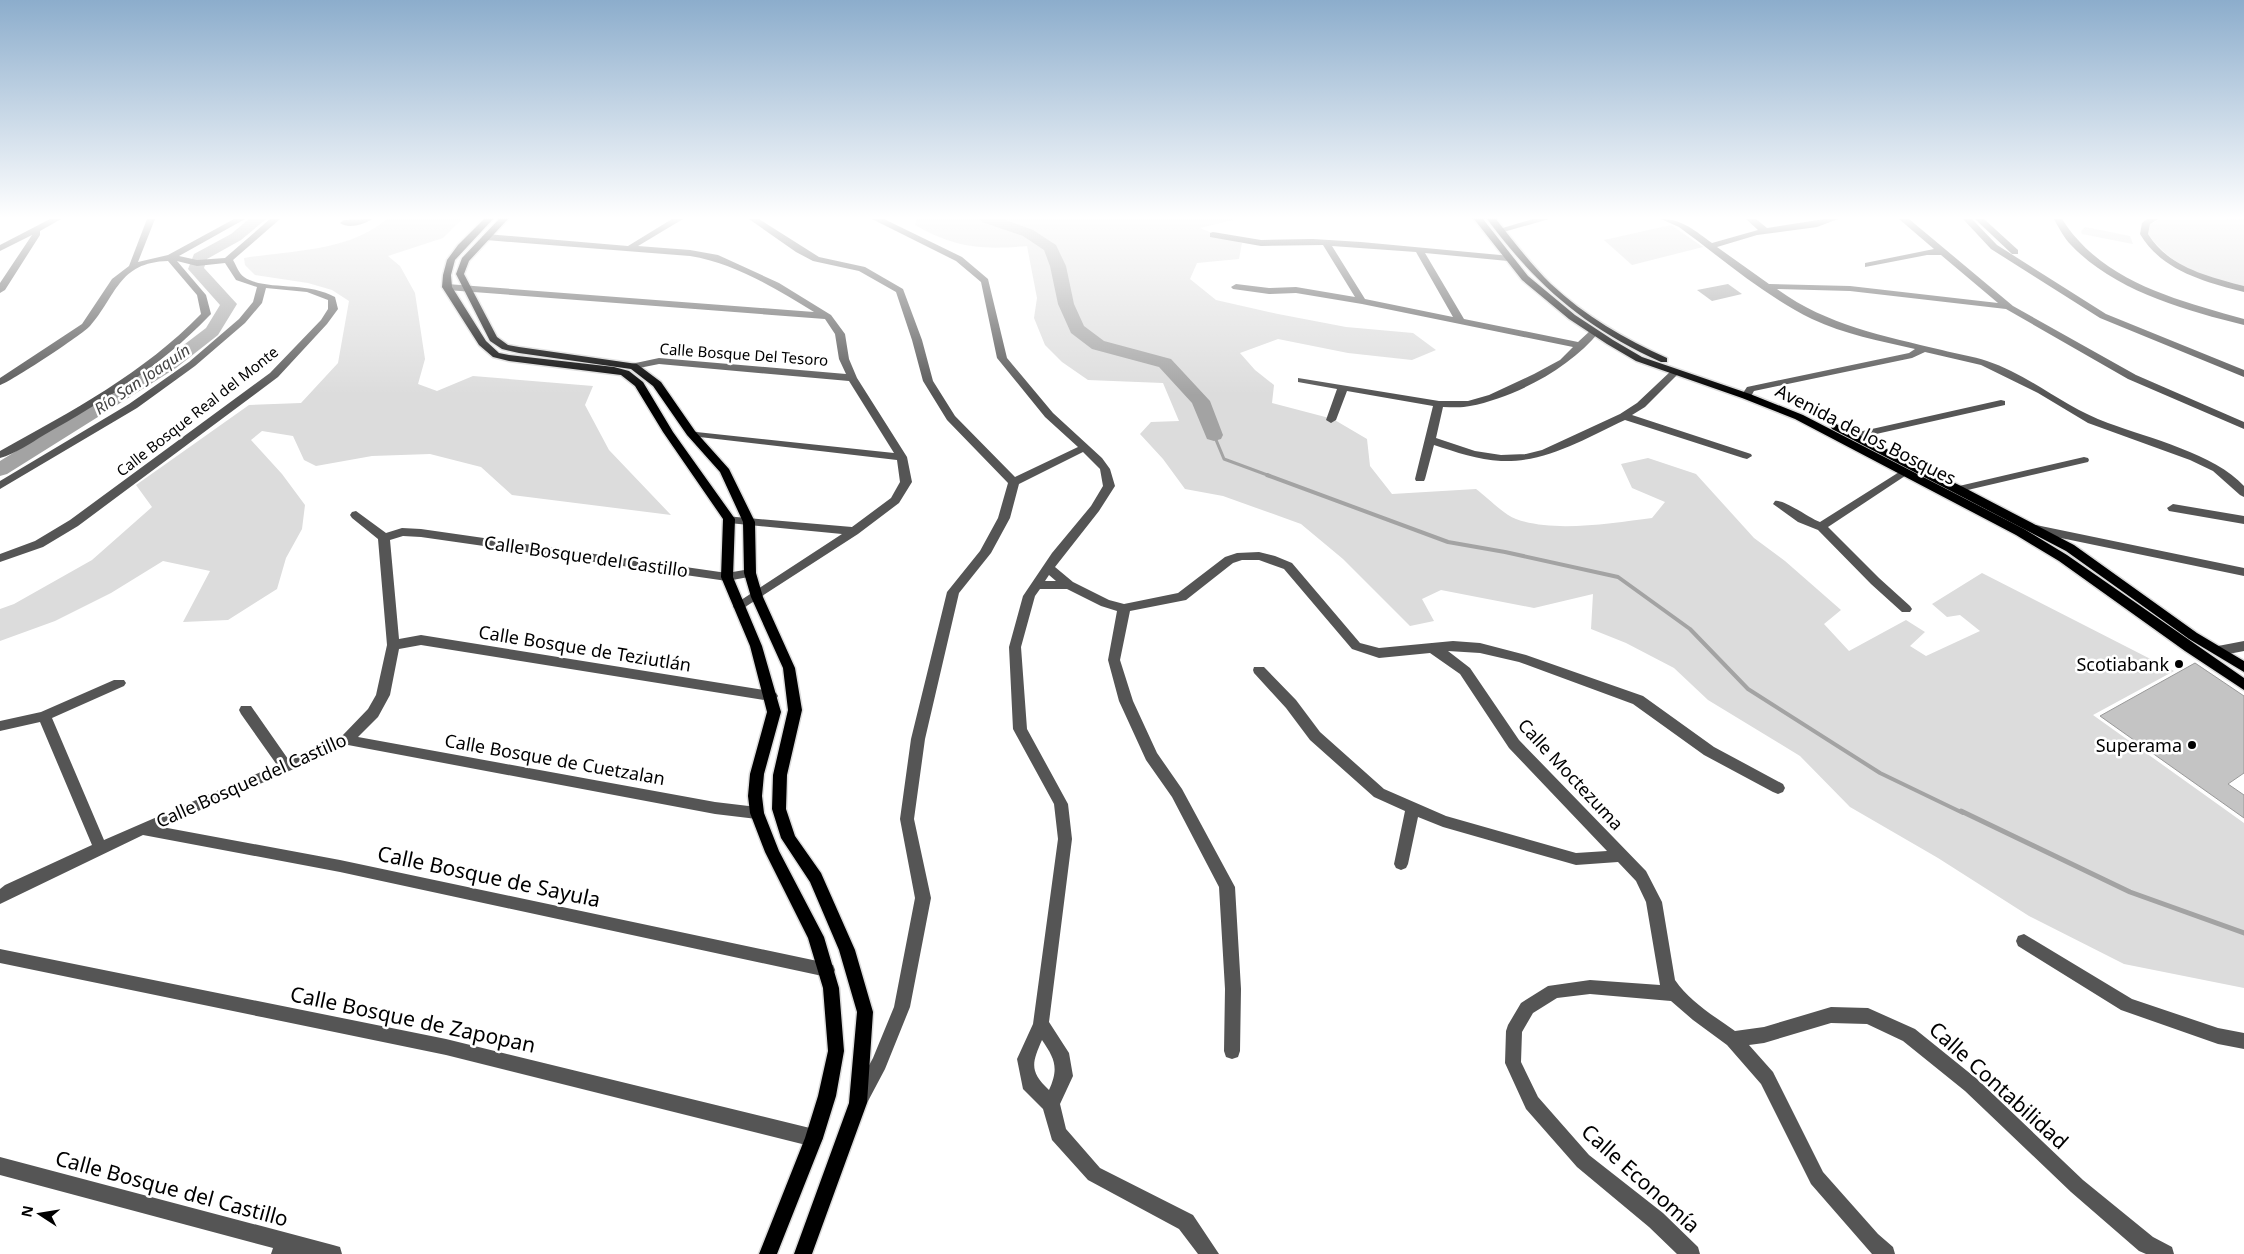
<svg xmlns="http://www.w3.org/2000/svg" width="2244" height="1254" font-family="'Noto Sans',sans-serif">
<style>
.green{fill:#dcdcdc}
.water{fill:#a3a3a3}
.lines{fill:none;stroke-linecap:round;stroke-linejoin:round}
.stream-far2{stroke:#a3a3a3;stroke-width:3}
.stream-far1{stroke:#a3a3a3;stroke-width:4}
.stream{stroke:#a3a3a3;stroke-width:5}
.river{fill:#a3a3a3;fill-rule:evenodd}
.building{fill:#c4c4c4;stroke:#999}
.major-casing{stroke:#dbdbdb;stroke-width:3}
.minor{fill:#555;fill-rule:evenodd}
.major{fill:#000;fill-rule:evenodd}
.poi-dot{fill:#000;stroke:#fff;stroke-width:2}
.labels{text-anchor:middle;dominant-baseline:central;stroke-width:5;stroke-linejoin:round;paint-order:stroke}
.far-street-label{font-size:15px;fill:#000;stroke:#fff}
.far-water-label{font-size:16px;font-style:italic;fill:#444;stroke:#fff}
.street-label{font-size:18px;fill:#000;stroke:#fff}
.poi-label{font-size:18px;fill:#000;stroke:#fff;text-anchor:end}
.near-street-label{font-size:21px;fill:#000;stroke:#fff}
</style>
<rect width="100%" height="100%" fill="#fff"/>
<g class="green">
<path d="M387,219H462L443,238L388,256L400,266L415,293L425,359L418,384L437,391L473,376L593,386L585,405L609,450L671,515L512,495L481,467L430,454L372,456L316,466L304,460L293,436L262,431L251,440L282,474L305,505L302,529L286,558L277,589L228,620L183,622L210,571L163,561L111,593L55,621L0,641V609L14,604L92,560L152,507L136,485L249,405L301,403L338,363L349,301L332,290L308,283L255,275L245,265L244,258C293,250 348,252 387,219Z"/>
<path d="M917,219H1237L1200,228L1219,236L1242,243L1239,259L1197,263L1190,279L1216,300L1278,314L1346,327L1413,333L1436,350L1412,360L1348,353L1278,339L1240,353L1255,370L1274,385L1272,403L1333,419L1367,439L1370,466L1392,494L1476,489C1487,497 1504,515 1516,519C1553,533 1613,523 1652,518L1665,502L1632,488L1621,464L1648,458L1696,474L1754,538L1785,561L1841,610L1824,624L1849,651L1906,620L1925,632L1910,646L1926,656L1980,631L1960,615L1947,617L1932,604L1982,573L2174,671L2093,715L2244,823V988L2124,964L2029,916L1938,858L1850,807L1800,756L1708,700L1674,668L1626,643L1591,629L1593,594L1534,608L1441,590L1422,599L1434,621L1410,626L1343,559L1301,524L1223,496L1185,489L1163,459L1140,434L1151,422L1179,421L1163,383L1088,380L1062,362L1045,345L1034,318L1037,298L1027,246C982,250 955,248 915,225Z"/>
<path d="M2244,219V287C2204,278 2173,268 2148,234L2150,224L2160,220Z"/>
<polygon points="1671,225 1703,247 1632,265 1604,240"/>
<polygon points="2085,227 2130,236 2133,244 2082,234 2081,231"/>
</g>
<polygon class="water" points="1728,284 1742,294 1712,301 1697,290"/>
<g class="lines">
<polyline class="stream-far2" points="1214,435 1224,459 1270,476"/>
<polyline class="stream-far1" points="1267,475 1448,542 1505,552 1618,577 1690,629 1748,689 1880,773 1963,813"/>
<polyline class="stream" points="1961,811 2130,892 2244,933"/>
<g class="river">
<polygon points="249,219 266,219 241,240 207,259 204,268 237,304 218,335 176,368 7,474 0,476 0,461 164,360 206,328 220,305 188,269 194,254 231,234"/>
<polygon points="980,219 1003,219 1033,230 1056,245 1066,266 1074,304 1084,326 1104,341 1171,359 1210,401 1223,435 1221,439 1214,441 1207,439 1192,403 1159,367 1092,349 1071,333 1058,304 1050,266 1044,250 1023,236 982,222"/>
</g>
</g>
<polygon class="building" points="2195,663 2244,696 2244,773 2228,784 2244,795 2244,818 2100,716"/>
<g class="lines">
<defs>
<g id="major">
<polygon points="484,219 493,219 455,260 451,275 452,287 486,341 499,353 509,355 614,367 629,371 643,382 673,432 735,519 733,577 762,646 781,712 764,774 762,796 764,813 779,851 824,937 839,988 844,1051 836,1096 823,1138 777,1254 759,1254 805,1138 818,1096 828,1051 823,988 808,938 765,852 750,813 748,796 750,774 767,712 750,646 721,577 723,519 663,432 635,386 621,375 509,361 493,357 479,345 442,287 443,275 447,260 458,245"/>
<polygon points="499,219 508,219 469,261 464,274 497,337 508,345 519,347 637,364 661,382 695,431 729,469 755,522 756,573 763,597 795,668 802,710 787,775 786,809 795,836 821,873 855,950 873,1012 867,1103 812,1254 794,1254 849,1103 857,1012 839,950 810,882 781,838 772,809 773,775 788,710 783,668 751,597 744,573 743,522 720,472 687,435 653,386 631,369 519,353 502,349 490,341 456,274 462,258"/>
<polygon points="1474,219 1483,219 1528,276 1575,315 1613,340 1642,357 1750,394 1803,415 2024,529 2067,555 2244,678 2244,690 2185,651 2059,561 2016,535 1795,419 1742,398 1636,361 1607,344 1569,319 1522,280"/>
<path d="M1487,219H1496C1513,241 1531,264 1551,284C1585,316 1625,339 1667,358V362H1661C1584,327 1537,286 1487,219Z"/>
<polygon points="1836,424 1963,487 2074,545 2197,633 2244,661 2244,672 2189,639 2066,551 1832,429 1831,427"/>
</g>
</defs>
<use href="#major" class="major-casing"/>
<g class="minor">
<polygon points="50,219 61,219 40,231 40,235 5,290 0,293 0,283 32,235 0,251 0,245"/>
<path d="M147,219H155L138,262L168,255L234,219H245L179,256L197,260L225,258L270,219H280L233,260C236,265 239,274 244,277C264,291 307,281 335,297L338,309L327,324L278,377L78,526L43,547L0,562V554L35,541L70,520L270,373L321,320L328,309V300L307,292L266,288L262,303L245,323L195,366L137,408L0,489V481L129,404L189,362L239,319L253,302L257,287L236,280L225,263L197,266L177,261L206,295L211,314L209,316C161,366 104,401 44,435C31,443 15,454 0,458V451C72,411 144,373 201,314L197,295L168,261C118,262 116,297 90,326C83,334 9,383 0,385V378L82,324L112,279L129,266Z"/>
<path d="M372,219C363,225 348,229 340,223L344,220Z"/>
<path d="M672,219H683L638,246L690,250L718,255L779,283L831,315L845,334L849,359L857,378L907,457L912,482L899,503L858,534L739,611L733,607L735,604L842,534L729,523L723,519L725,516L852,527L891,498L900,482L897,460L691,436L687,435V431L894,453L849,381L659,364L634,369L629,366L631,364L659,358L846,374L839,359L835,334L825,319L447,290L442,287L447,284L814,312C776,289 735,263 690,256L486,240L482,237L486,234L628,246Z"/>
<path d="M749,219H759L819,257L865,267L903,289L922,340L933,381L955,416L1015,477L1078,447L1045,417L997,358L981,282L956,261L872,219H884L962,257L988,279L1007,358L1053,413L1102,458L1110,469L1115,486L1099,511L1055,567L1073,582L1109,600L1124,604L1178,593L1225,557L1237,553L1259,552L1275,556L1292,563L1360,643L1379,648L1453,641L1480,643L1526,655L1643,696L1714,747L1783,784L1785,788L1783,792L1778,794L1773,792L1704,755L1633,704L1519,662L1480,653L1448,651L1470,668L1519,740L1646,871L1662,902L1675,980C1690,1002 1714,1016 1735,1031L1764,1027L1831,1007L1868,1008L1915,1029L1977,1079L2083,1180L2153,1237L2172,1247L2174,1254H2146L2139,1251L2071,1192L1965,1091L1903,1041L1867,1024L1831,1023L1764,1043L1749,1045L1773,1072L1823,1172L1878,1234L1893,1247L1895,1254H1872L1811,1184L1761,1084L1727,1045L1693,1020L1671,1001L1590,994L1557,998L1533,1013L1522,1032L1521,1062L1538,1097L1589,1155L1663,1213L1698,1247L1700,1254H1677L1649,1227L1577,1167L1526,1109L1505,1063L1506,1031L1508,1025L1521,1003L1548,986L1590,980L1660,985L1646,902L1636,881L1618,862L1576,865L1443,827L1418,817L1408,864L1406,868L1401,870L1396,868L1394,864L1405,811L1374,797L1310,740L1286,708L1254,673L1253,670L1254,667H1264L1296,700L1320,732L1384,789L1446,816L1576,853L1607,851L1509,748L1460,674L1430,653L1379,658L1352,649L1284,569L1259,560H1242L1233,563L1186,600L1130,611L1120,660L1133,701L1157,753L1182,789L1235,887L1241,989L1240,1051L1238,1057L1232,1059L1226,1057L1224,1051L1225,989L1219,887L1172,797L1146,760L1119,701L1108,660L1117,611L1101,606L1067,589H1040L1035,596L1021,647L1027,729L1068,804L1072,839L1049,1022L1069,1053L1073,1076L1060,1104L1066,1129L1100,1168L1193,1215L1219,1254H1198L1179,1229L1088,1180L1052,1140L1043,1109L1023,1089L1017,1059L1033,1024L1058,839L1054,804L1013,729L1009,647L1023,596L1052,553L1091,506L1103,486L1100,469L1083,452L1019,484L1010,518L991,553L959,593L925,739L914,819L931,898L910,1007L885,1069L867,1103L861,1105L855,1103L852,1097L873,1058L894,1007L915,898L900,819L911,739L947,592L980,551L998,518L1008,483L947,420L923,381L912,340L896,292L859,271L813,261L796,252ZM1049,575L1056,581H1045ZM1042,1040C1055,1059 1059,1068 1049,1090C1029,1071 1032,1063 1042,1040Z"/>
<polygon points="1533,219 1549,219 1500,233 1496,230"/>
<path d="M1661,219C1683,219 1695,231 1712,243L1758,230L1746,219H1756L1767,228L1825,219H1838L1817,227L1757,235L1717,247L1769,284L1850,286L1998,303L1941,255H1927L1865,267V263L1934,249L1899,219H1909L2013,306L2136,375L2244,422V429L2128,379L2006,309L1850,291L1777,289C1826,325 1884,336 1942,350C1957,354 1973,356 1987,361C2030,375 2065,408 2108,423C2149,438 2215,454 2244,486V497L2240,495L2213,471L2190,460L2088,423L2038,393L1981,365L1925,352L1912,358L1754,391L1750,398H1742L1741,396L1747,387L1909,353L1915,349C1880,341 1844,334 1812,319C1766,297 1720,257 1679,227Z"/>
<polygon points="1963,219 1972,219 1997,245 2106,314 2244,370 2244,377 2100,318 1991,249"/>
<polygon points="1975,219 1984,219 2018,250 2018,254 2012,254"/>
<path d="M2054,219H2062C2102,282 2177,300 2244,319V325C2184,310 2115,291 2071,245C2064,238 2059,228 2054,219Z"/>
<path d="M2147,219H2158L2150,224L2148,234C2168,267 2209,277 2244,286V292C2205,282 2162,271 2140,234L2142,223Z"/>
<path d="M1213,232L1261,240L1313,239L1361,242L1511,256L1512,258L1508,261L1425,253L1464,319L1578,342L1591,330H1597L1599,332C1570,368 1516,397 1470,406C1462,408 1452,407 1443,407L1436,438L1475,451L1501,455L1526,454L1542,450L1620,414L1637,403L1672,370L1675,369L1680,372L1645,407L1632,415L1751,454L1752,456L1747,459L1743,458L1625,420C1586,438 1546,463 1501,461C1478,460 1456,452 1434,445L1425,479L1424,481H1416L1415,479L1433,406L1347,391L1336,420L1331,423L1326,420L1337,389L1298,382V378L1439,401H1468L1489,395L1534,374L1560,360L1573,347L1362,304L1296,293L1269,294L1233,289L1231,287L1236,284L1269,288L1296,287L1355,297L1323,245L1261,246L1210,237V233ZM1332,246L1416,252L1453,317L1365,299Z"/>
<polygon points="2001,400 2005,401 2005,405 1854,439 1849,436 1854,433"/>
<polygon points="2084,457 2088,458 2089,460 2088,462 1959,492 1953,489 1959,486"/>
<path d="M1904,469L1908,470L1909,472L1908,474L1828,527L1879,578L1910,606L1912,609L1910,612H1902L1871,584L1818,530L1798,522L1773,504L1775,501C1784,499 1809,518 1820,522Z"/>
<polygon points="2173,504 2244,516 2244,524 2169,511 2167,508"/>
<polygon points="356,511 386,533 402,528 421,529 727,573 750,569 754,570 756,573 754,576 727,581 421,537 403,536 390,540 399,639 421,635 771,691 776,693 778,696 776,699 771,701 421,645 399,649 390,695 378,717 358,737 715,802 757,807 762,809 764,813 762,817 757,819 715,814 348,745 162,827 340,860 827,963 833,965 835,970 833,975 827,977 340,872 143,835 0,904 0,889 5,885 92,845 40,722 0,731 0,721 41,712 114,680 124,680 126,683 124,686 52,718 104,840 277,765 241,714 239,710 241,706 251,706 288,759 342,736 368,709 376,695 387,645 378,539 352,518 350,515 352,512"/>
<polygon points="2036,525 2244,568 2244,576 2032,532 2030,529 2032,526"/>
<polygon points="2244,641 2244,651 2218,656 2212,651 2218,646"/>
<polygon points="2024,934 2132,999 2218,1028 2244,1033 2244,1049 2218,1044 2121,1010 2018,946 2016,941 2018,936"/>
<polygon points="0,949 446,1039 814,1129 820,1132 823,1138 820,1144 814,1147 446,1055 0,963"/>
<polygon points="0,1157 333,1245 340,1247 342,1254 271,1254 273,1248 0,1175"/>
</g>
<use href="#major" class="major"/>
</g>
<linearGradient id="sky" x2="0" y2="1"><stop stop-color="#8cadcc"/><stop offset="0.55" stop-color="#fff"/><stop offset="1" stop-color="#fff" stop-opacity="0"/></linearGradient>
<rect width="2244" height="395" fill="url(#sky)"/>
<g class="poi-dot">
<circle cx="2179" cy="664" r="5"/>
<circle cx="2192" cy="745" r="5"/>
</g>
<g class="labels">
<g class="far-street-label">
<text transform="translate(744 354) rotate(4)">Calle Bosque Del Tesoro</text>
<text transform="translate(197 411) rotate(-38)">Calle Bosque Real del Monte</text>
</g>
<g class="far-water-label">
<text transform="translate(142 379) rotate(-34)">Río San Joaquín</text>
</g>
<g class="street-label">
<text transform="translate(1866 434) rotate(27)">Avenida de los Bosques</text>
<text transform="translate(586 556) rotate(8)">Calle Bosque del Castillo</text>
<text transform="translate(585 648) rotate(9)">Calle Bosque de Teziutlán</text>
<text transform="translate(555 759) rotate(10)">Calle Bosque de Cuetzalan</text>
<text transform="translate(1571 774) rotate(47)">Calle Moctezuma</text>
<text transform="translate(251 780) rotate(-24)">Calle Bosque del Castillo</text>
</g>
<g class="poi-label">
<text x="2169" y="664">Scotiabank</text>
<text x="2182" y="745">Superama</text>
</g>
<g class="near-street-label">
<text transform="translate(489 876) rotate(12)">Calle Bosque de Sayula</text>
<text transform="translate(413 1019) rotate(12)">Calle Bosque de Zapopan</text>
<text transform="translate(1999 1085) rotate(42)">Calle Contabilidad</text>
<text transform="translate(1641 1178) rotate(42)">Calle Economía</text>
<text transform="translate(172 1188) rotate(15)">Calle Bosque del Castillo</text>
</g>
</g>
<g transform="translate(40 1214) rotate(282)" stroke="#ffffff" stroke-width="4" paint-order="stroke">
<path d="M0-4L9 19L0 12L-9 19Z" fill="#000000"/>
<text y="-8" font-size="14" font-weight="bold" text-anchor="middle" fill="#000000">N</text>
</g>
</svg>
